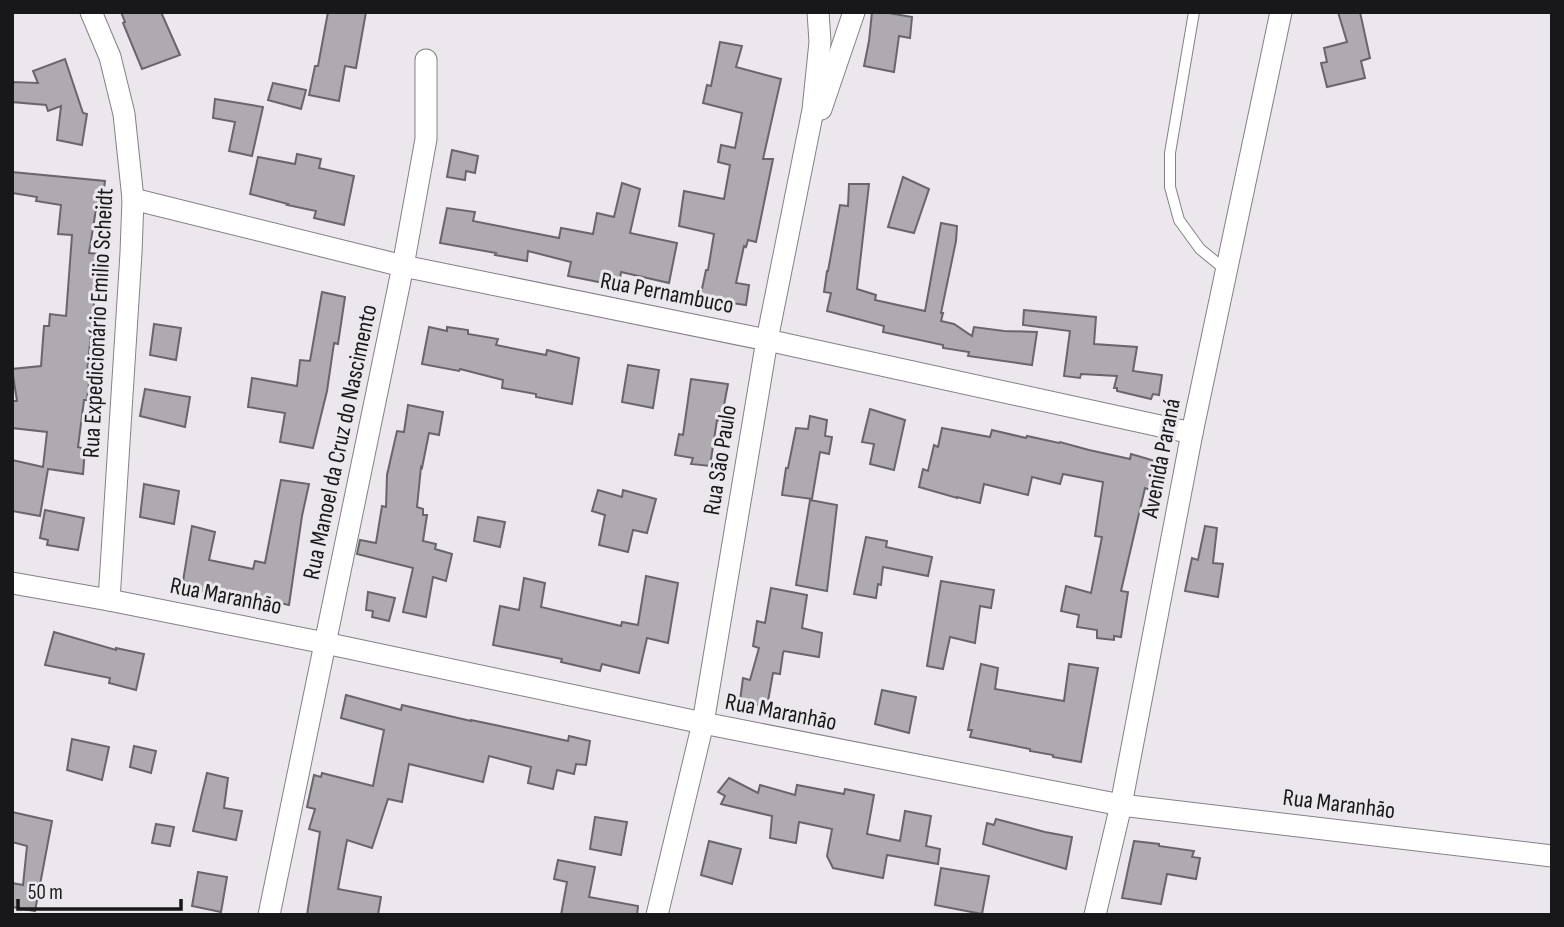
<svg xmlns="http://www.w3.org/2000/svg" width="1564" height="927" font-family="'Sofia Sans Condensed',sans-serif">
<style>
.building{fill:#aeaab0;stroke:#69656b;stroke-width:2}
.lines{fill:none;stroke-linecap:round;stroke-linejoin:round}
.lane-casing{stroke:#848186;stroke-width:12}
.street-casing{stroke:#848186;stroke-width:23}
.lane{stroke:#fff;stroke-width:10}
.street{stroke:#fff;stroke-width:21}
.labels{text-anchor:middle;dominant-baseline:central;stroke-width:6;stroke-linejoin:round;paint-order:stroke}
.street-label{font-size:24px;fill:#181719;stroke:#ebe7ed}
</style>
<rect width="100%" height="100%" fill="#ebe7ed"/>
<g class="building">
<polygon points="121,12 161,12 180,55 142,69 123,23 125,22"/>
<polygon points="328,12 366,12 356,68 345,66 339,101 309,95 315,66 318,66"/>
<polygon points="872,12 883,12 912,17 910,38 899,36 894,72 864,66 869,41"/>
<polygon points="1338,12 1360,12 1370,58 1361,61 1365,78 1327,87 1321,63 1327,62 1324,48 1347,42"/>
<polygon points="720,42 742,46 736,67 781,79 763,159 773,159 756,242 748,240 746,247 744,246 736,283 749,285 746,305 732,303 730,311 699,303 706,270 708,270 714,234 679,226 684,191 724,199 730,165 718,162 721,145 735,148 742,113 703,103 707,85 711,86"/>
<polygon points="65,59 83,113 87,114 82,145 57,140 61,106 48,111 46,105 12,102 12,82 38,83 33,71"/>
<polygon points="273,83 306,90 301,109 268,100"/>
<polygon points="215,99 263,107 252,156 229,151 235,122 213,118"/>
<polygon points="452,150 478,156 475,173 466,171 465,180 447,177"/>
<polygon points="297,154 321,159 319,168 354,176 344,225 314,218 316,211 287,205 288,204 250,194 258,157 295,164"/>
<polygon points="12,172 105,181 101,210 96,209 89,253 99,254 87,374 90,374 87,400 84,400 78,447 85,449 83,474 48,469 40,516 12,511 12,460 43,467 47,432 12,428 12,401 17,401 12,369 41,366 44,326 49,326 50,314 66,316 72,235 58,234 61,205 36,201 37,197 12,193"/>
<polygon points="903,177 929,189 914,233 888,227"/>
<polygon points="622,183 640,189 630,233 677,243 669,283 621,272 619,286 568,276 571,262 528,251 527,261 495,255 496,253 440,243 447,208 475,212 473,221 559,238 561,228 593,234 597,213 614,217"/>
<polygon points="849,184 869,184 857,289 876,295 875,300 925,311 941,223 957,226 956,241 941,313 943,313 941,321 954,324 972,336 974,327 1004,331 1037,332 1032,365 968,356 969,352 943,348 943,345 883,332 884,326 827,311 831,293 824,292 827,271 828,271 840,205 848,206"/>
<polygon points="322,292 345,297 338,344 334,343 327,391 313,448 280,442 285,413 248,407 252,378 297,386 300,360 310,361"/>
<polygon points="1024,310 1096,317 1094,344 1137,347 1133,371 1162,375 1159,395 1153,394 1151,399 1117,391 1117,388 1114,388 1117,376 1081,374 1080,378 1064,376 1070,331 1023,325"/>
<polygon points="154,324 181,328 176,360 150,355"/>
<polygon points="429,327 447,331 447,327 468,330 468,334 498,339 496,345 546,355 547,350 579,358 572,404 536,397 536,394 502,388 503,380 460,369 459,371 422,364"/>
<polygon points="628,365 659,370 653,408 622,402"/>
<polygon points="691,379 728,384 721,421 717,420 710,466 691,464 693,458 675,455 679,434 683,435"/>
<polygon points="145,389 190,397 185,427 140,416"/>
<polygon points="408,405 443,412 439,435 429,433 422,468 421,467 417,507 423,509 423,515 427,515 423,541 436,544 435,549 452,554 446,581 433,577 426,617 403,612 413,568 357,554 360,540 376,543 382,506 386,507 387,475 397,431 404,432"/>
<polygon points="870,409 905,420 894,470 870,464 874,444 862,442"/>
<polygon points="810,416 827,420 825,436 832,437 829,454 820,452 812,499 782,495 786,468 788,468 796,428 808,429"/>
<polygon points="942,428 990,437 992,430 1026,438 1027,436 1059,443 1060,442 1089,450 1130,459 1131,454 1155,461 1150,490 1145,488 1121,591 1128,592 1121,637 1114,636 1114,640 1097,638 1097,630 1077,627 1079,615 1061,611 1066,586 1091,593 1102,537 1095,536 1103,482 1063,474 1060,484 1032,477 1028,495 984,484 980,503 957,497 957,498 919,487 923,469 928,471 934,445 938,447"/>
<polygon points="281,480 309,484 302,516 289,605 226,591 225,596 190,588 189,583 183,581 192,526 215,532 209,560 253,569 255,561 265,563"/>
<polygon points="144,484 179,491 174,524 140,517"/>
<polygon points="598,490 622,497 623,490 656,499 647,533 633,530 628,552 599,545 605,515 592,511"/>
<polygon points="810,500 837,505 827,591 796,585"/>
<polygon points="45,510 84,518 78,550 47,545 48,540 40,538"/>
<polygon points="478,517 505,522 500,547 474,541"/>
<polygon points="1205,526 1217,528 1213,563 1223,564 1218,597 1185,591 1192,558 1198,560"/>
<polygon points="866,537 887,541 886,547 932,557 928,576 883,567 881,585 878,584 876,598 854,594"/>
<polygon points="646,576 678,583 668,643 647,638 639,673 602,664 600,671 561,662 562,659 493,645 500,606 519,610 524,578 545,583 541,607 621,626 622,622 638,625"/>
<polygon points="941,581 994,590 991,608 980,606 975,643 950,637 943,669 927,666"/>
<polygon points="771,588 807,595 802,628 822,633 819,657 784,651 783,653 780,674 773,673 767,707 740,701 743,678 750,680 759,648 753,646 757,621 765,623"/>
<polygon points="368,592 395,598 389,621 372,617 373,611 366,610"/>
<polygon points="54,632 116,650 116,648 144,654 136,690 109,683 110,678 45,665"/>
<polygon points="981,664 998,668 995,689 1064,701 1069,664 1098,668 1081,762 1053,757 1053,755 1030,751 1030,749 970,737 972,730 968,730"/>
<polygon points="882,690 916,697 909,733 875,724"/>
<polygon points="346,695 401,710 402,705 471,721 471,720 495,725 568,741 569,736 590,741 586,765 576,764 574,774 557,770 553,789 528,783 531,767 489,756 483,782 409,764 402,802 388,799 372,848 347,840 338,889 381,897 378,915 307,915 320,832 309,829 315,809 307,807 314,775 321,777 322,773 373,786 384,730 341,718"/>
<polygon points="72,739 109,747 102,780 67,770"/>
<polygon points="134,746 156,751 151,773 130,767"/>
<polygon points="207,773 228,778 224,808 242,811 236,840 193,831"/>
<polygon points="729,778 758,793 760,785 795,795 797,785 844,794 845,789 874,795 867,834 900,841 905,811 931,816 926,846 940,849 938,864 887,855 883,878 833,868 827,856 832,829 799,822 796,843 770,838 772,816 721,804 725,796 718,792"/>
<polygon points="12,812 52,821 35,911 12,907 12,883 23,885 27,846 12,842"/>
<polygon points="595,817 627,822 621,855 590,849"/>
<polygon points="996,819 1045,832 1072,837 1066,869 983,844 987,823 994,825"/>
<polygon points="156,824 174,827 170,846 152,843"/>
<polygon points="709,841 741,849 732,884 701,875"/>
<polygon points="1134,841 1159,844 1159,846 1194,851 1192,857 1200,858 1196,879 1167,874 1161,904 1122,898"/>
<polygon points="558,860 595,867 589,897 638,906 637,915 561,915 567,882 554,879"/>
<polygon points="941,868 989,876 982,914 935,905"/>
<polygon points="198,872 227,877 221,912 192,906"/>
</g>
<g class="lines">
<defs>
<polyline id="lane" points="1194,12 1170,153 1170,187 1179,220 1200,249 1227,271"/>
<g id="street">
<polyline points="91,12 110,57 124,114 133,199 131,253 109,600"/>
<polyline points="821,109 854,12"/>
<polyline points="133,199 403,266 767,340 1192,433"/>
<polyline points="12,583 109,600 325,643 703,723 1121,805 1552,856"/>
<polyline points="269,915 403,266 426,139 426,60"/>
<polyline points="657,915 703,723 767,340 813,110 820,42 818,12"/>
<polyline points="1095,915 1121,805 1192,433 1281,12"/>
</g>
</defs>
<use href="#lane" class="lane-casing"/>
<use href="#street" class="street-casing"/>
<use href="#lane" class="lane"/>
<use href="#street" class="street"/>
</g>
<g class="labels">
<g class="street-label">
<text transform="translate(667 293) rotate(11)">Rua Pernambuco</text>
<text transform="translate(98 323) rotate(-87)">Rua Expedicionário Emilio Scheidt</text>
<text transform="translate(340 442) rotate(-78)">Rua Manoel da Cruz do Nascimento</text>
<text transform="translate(1161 458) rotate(-79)">Avenida Paraná</text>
<text transform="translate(720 460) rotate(-81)">Rua São Paulo</text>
<text transform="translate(226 596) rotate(11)">Rua Maranhão</text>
<text transform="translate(781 712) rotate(11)">Rua Maranhão</text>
<text transform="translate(1339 804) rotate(7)">Rua Maranhão</text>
</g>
</g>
<rect width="1564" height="927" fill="none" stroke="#181719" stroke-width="28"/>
<path d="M18 899v10h163v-10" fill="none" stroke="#181719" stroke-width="3.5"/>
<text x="28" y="899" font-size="21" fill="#181719" stroke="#ebe7ed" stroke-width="5" paint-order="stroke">50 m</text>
</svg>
